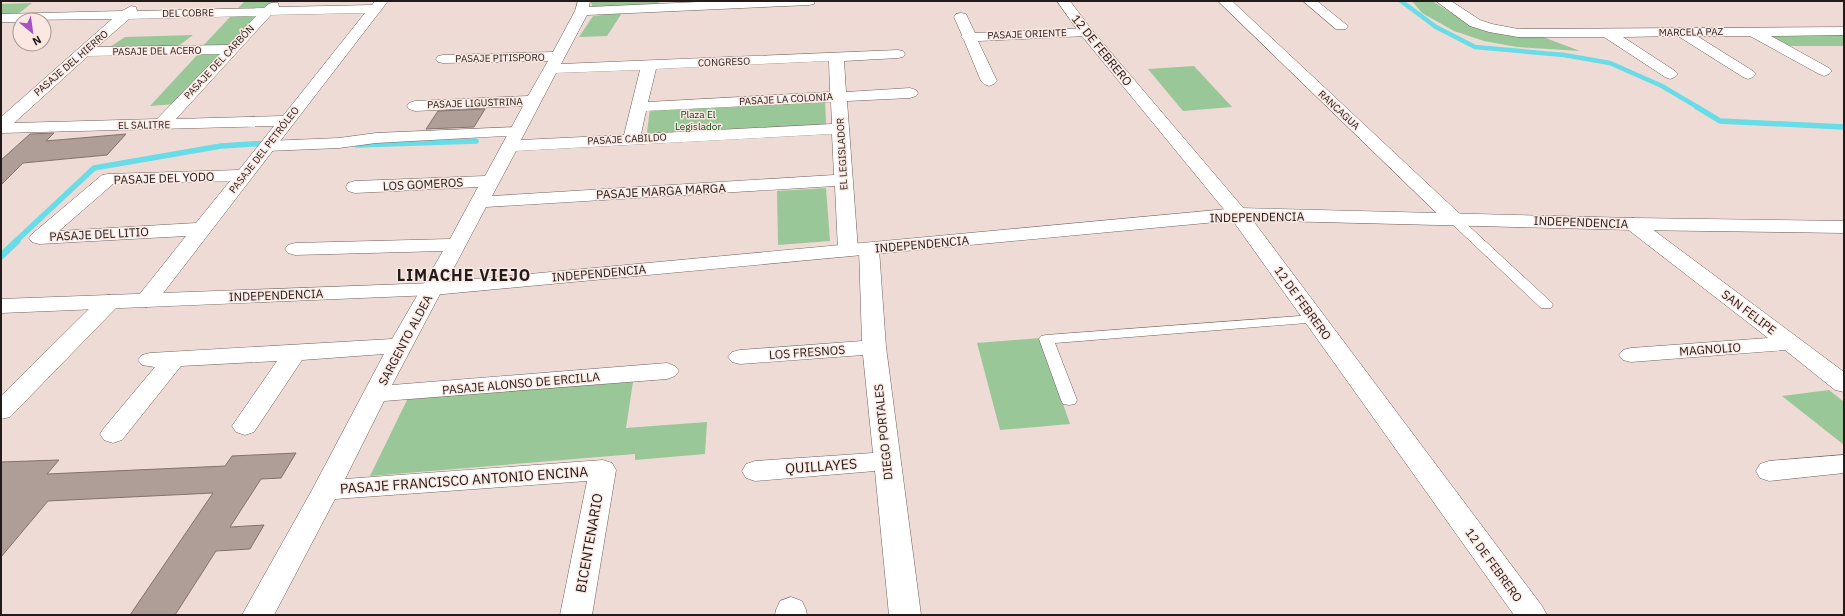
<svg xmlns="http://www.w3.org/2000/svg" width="1845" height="616" font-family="'IBM Plex Sans',sans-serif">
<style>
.green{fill:#99c798}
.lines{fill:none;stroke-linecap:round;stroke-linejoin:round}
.stream-far2{stroke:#68dce7;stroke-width:4.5}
.stream-far1{stroke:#68dce7;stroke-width:5.5}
.stream{stroke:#68dce7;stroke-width:7}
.building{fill:#af9e98;stroke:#83736d}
.service-casing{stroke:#70605b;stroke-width:1}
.pedestrian-casing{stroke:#70605b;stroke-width:1}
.minor-casing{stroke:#70605b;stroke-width:1}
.tertiary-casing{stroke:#70605b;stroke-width:1}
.secondary-casing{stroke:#70605b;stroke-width:1}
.service{fill:#fff;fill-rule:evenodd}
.pedestrian{fill:#fff;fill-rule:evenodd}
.minor{fill:#fff;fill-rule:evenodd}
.tertiary{fill:#fff;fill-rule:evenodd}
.secondary{fill:#fff;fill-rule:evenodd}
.labels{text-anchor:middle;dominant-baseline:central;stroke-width:3;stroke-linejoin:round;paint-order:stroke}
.far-street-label{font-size:10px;fill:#221b19;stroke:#fbe8e2}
.far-park-label{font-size:10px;fill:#04480d;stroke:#fbe8e2}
.street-label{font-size:12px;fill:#221b19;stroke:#fbe8e2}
.near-street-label{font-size:14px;fill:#221b19;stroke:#fbe8e2}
.district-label{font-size:16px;font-weight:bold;letter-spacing:1px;fill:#221b19;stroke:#fbe8e2}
</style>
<rect width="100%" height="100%" fill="#eedbd5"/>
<g class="green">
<polygon points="245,1 276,1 270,7 238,8"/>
<polygon points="590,1 662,1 652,6 594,9"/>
<polygon points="1412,1 1432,1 1469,24 1486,31 1504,35 1543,37 1580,51 1517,47 1484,41 1454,31 1422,13"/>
<polygon points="32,3 18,14 1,14 1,4"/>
<polygon points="622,13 607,36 579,37 593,16"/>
<polygon points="258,15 225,48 201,48 231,16"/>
<polygon points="1769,34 1844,34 1844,46 1788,46"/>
<polygon points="193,35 177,47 107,49 125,37"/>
<polygon points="223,51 175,104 150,106 200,52"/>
<polygon points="1194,66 1232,107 1183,111 1148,69"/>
<polygon points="825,98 826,125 652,136 647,132 650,109"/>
<polygon points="826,188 830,241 778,245 777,191"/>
<polygon points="1040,338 1070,424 1000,430 977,343"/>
<polygon points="633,382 626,428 707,422 705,454 635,460 635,454 370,476 408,398"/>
<polygon points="1829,390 1844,402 1844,445 1782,396"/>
</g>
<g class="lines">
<polyline class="stream-far2" points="1401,1 1436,27 1475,47 1564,55 1610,63 1662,86 1699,108"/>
<g class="stream-far1">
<polyline points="1697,107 1720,121 1844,127"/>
<polyline points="357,145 476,141"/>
<polyline points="15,242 94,168 221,146 270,143"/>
</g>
<polyline class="stream" points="1,256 17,241"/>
</g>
<g class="building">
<polygon points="485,109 474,127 426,129 438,111"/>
<polygon points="54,133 46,141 126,134 107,155 23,163 1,185 1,160 30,134"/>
<polygon points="296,453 281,478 261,479 230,527 264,525 250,549 216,551 175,615 130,615 213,493 48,501 1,557 1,462 59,460 47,474 225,466 232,456"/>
</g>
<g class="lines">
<defs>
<g id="service">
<polygon points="1454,215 1458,216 1551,302 1553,305 1551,308 1541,308 1450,222 1448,219 1450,216"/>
<polygon points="1314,315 1319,316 1321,319 1319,322 1055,343 1077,400 1075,404 1069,405 1063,404 1061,400 1039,339 1041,336 1046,335"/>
</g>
<polygon id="pedestrian" points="517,127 522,129 525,132 522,135 376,143 339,148 267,151 261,149 259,146 261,143 267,141 339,138 376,133"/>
<g id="minor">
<path d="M375,1H388L154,305L146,307L138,305L135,300L186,236L39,244L32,242L29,238L32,234L102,175L108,174L239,170L274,126L1,133V117L112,19L20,20V22H1V14L122,11L131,6L136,7L137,11L264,8C269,3 271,2 278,3L279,7L372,5ZM365,13L283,116L176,119L271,15ZM256,16L229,45L97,47L129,19ZM220,54L157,119L14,123L88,56ZM230,181L196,223L59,231L113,184Z"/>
<path d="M578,1H590L589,7L720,1H815L814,4L809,5L587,15L561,64L898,50L903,51L905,54L903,57L898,58L844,61L846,92L910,88L916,90L918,93L916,96L910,98L847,101L858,250L855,254L848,256L841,254L838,250L835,186L486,207L392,385L667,363L675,366L679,371L675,376L667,379L384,401L345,479L603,460L612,463L616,470L592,615H560L587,481L335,499L274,615H242L312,490L384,354L302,360L254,432L245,435L236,432L232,426L277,361L181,366L122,440L113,443L104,440L100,434L104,428L155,367L142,365L138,360L142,355L150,353L392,339L443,251L295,255L288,253L285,249L288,245L295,243L450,239L478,187L355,193L348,191L346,187L348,183L355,181L485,176L523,106L415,111L409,109L407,106L409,103L415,101L528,96L548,61L443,63L438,62L436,59L438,56L443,55L553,52L575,11ZM829,61L830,92L648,102L656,69ZM640,70L624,135L521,140L556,73ZM831,102L832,124L641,134L646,111ZM832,134L834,175L492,196L516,151Z"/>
<polygon points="1218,1 1232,1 1461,215 1464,219 1461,223 1454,225 1447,223"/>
<polygon points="1303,1 1317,1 1348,26 1346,29 1336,29"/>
<polygon points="1436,1 1451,1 1480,20 1492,24 1518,29 1844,27 1844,35 1771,36 1829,68 1832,71 1829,74 1824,76 1819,74 1750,36 1697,36 1753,71 1756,74 1753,77 1748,79 1743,77 1678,36 1623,37 1675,71 1678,74 1675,77 1670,79 1665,77 1604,37 1518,37 1489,32 1470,26"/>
<polygon points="961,13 966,14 975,33 1086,28 1091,29 1093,32 1091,35 1086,36 978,41 997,81 994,84 989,86 984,84 981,81 964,40 961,37 962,35 954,17 956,14"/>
<polygon points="1633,218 1640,220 1844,372 1844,392 1835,390 1785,350 1631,362 1623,360 1619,355 1623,350 1631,348 1768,338 1626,228 1623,224 1626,220"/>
<polygon points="869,243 876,245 879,249 886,347 921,615 889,615 875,471 755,481 746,478 742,471 746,464 755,461 873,453 863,355 740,364 732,362 728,357 732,352 740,350 862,341 859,249 862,245"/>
<polygon points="109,295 117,297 120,302 117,307 10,417 1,419 1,396 101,297"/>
<polygon points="1844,455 1844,473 1769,481 1760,478 1756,471 1760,464 1769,461"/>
<polygon points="791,597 802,601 806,610 807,615 775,615 776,610 780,601"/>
</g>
<polygon id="tertiary" points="1057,1 1070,1 1091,29 1245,210 1542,606 1547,615 1514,615 1231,218 1081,35"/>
<polygon id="secondary" points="1238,208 1633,218 1844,221 1844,233 1633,230 1238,220 433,295 1,313 1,299 433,283"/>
</defs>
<use href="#service" class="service-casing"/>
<use href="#pedestrian" class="pedestrian-casing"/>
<use href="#minor" class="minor-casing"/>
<use href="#tertiary" class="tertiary-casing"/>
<use href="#secondary" class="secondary-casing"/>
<use href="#service" class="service"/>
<use href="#pedestrian" class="pedestrian"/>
<use href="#minor" class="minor"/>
<use href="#tertiary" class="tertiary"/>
<use href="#secondary" class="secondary"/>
</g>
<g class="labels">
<g class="far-street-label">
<text transform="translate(188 13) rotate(-1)">DEL COBRE</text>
<text transform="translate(1691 32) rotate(-1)">MARCELA PAZ</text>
<text transform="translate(1027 34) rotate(-2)">PASAJE ORIENTE</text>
<text transform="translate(157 51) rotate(-1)">PASAJE DEL ACERO</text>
<text transform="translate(500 58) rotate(-1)">PASAJE PITISPORO</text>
<text transform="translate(219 62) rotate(-47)">PASAJE DEL CARBÓN</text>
<text transform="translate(724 62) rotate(-2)">CONGRESO</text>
<text transform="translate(71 63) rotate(-41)">PASAJE DEL HIERRO</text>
<text transform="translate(786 99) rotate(-3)">PASAJE LA COLONIA</text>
<text transform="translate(475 103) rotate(-2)">PASAJE LIGUSTRINA</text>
<text transform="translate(1339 110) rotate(43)">RANCAGUA</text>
<text transform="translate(144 125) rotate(-1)">EL SALITRE</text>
<text transform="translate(627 139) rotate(-3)">PASAJE CABILDO</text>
<text transform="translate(264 150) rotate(-52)">PASAJE DEL PETRÓLEO</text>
<text transform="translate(842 154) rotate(-93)">EL LEGISLADOR</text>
</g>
<g class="far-park-label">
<text x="698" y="114">Plaza El<tspan x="698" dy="12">Legislador</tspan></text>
</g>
<g class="street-label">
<text transform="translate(1102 50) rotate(51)">12 DE FEBRERO</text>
<text transform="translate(164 178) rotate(-2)">PASAJE DEL YODO</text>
<text transform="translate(423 184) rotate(-3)">LOS GOMEROS</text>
<text transform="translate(661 191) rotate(-3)">PASAJE MARGA MARGA</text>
<text transform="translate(1257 217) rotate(-1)">INDEPENDENCIA</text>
<text transform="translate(1581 222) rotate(2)">INDEPENDENCIA</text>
<text transform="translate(99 234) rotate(-3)">PASAJE DEL LITIO</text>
<text transform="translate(922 244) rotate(-5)">INDEPENDENCIA</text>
<text transform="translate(599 273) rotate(-5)">INDEPENDENCIA</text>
<text transform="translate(276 295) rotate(-2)">INDEPENDENCIA</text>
<text transform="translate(1303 303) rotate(54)">12 DE FEBRERO</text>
<text transform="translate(1749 312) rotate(37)">SAN FELIPE</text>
<text transform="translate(405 340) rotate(-62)">SARGENTO ALDEA</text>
<text transform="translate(1710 349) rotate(-4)">MAGNOLIO</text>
<text transform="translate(807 352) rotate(-4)">LOS FRESNOS</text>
<text transform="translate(521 383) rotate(-5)">PASAJE ALONSO DE ERCILLA</text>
<text transform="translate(883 432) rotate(-96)">DIEGO PORTALES</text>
<text transform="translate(1494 565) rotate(54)">12 DE FEBRERO</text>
</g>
<g class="near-street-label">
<text transform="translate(821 466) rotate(-4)">QUILLAYES</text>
<text transform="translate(464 480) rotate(-4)">PASAJE FRANCISCO ANTONIO ENCINA</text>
<text transform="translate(589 543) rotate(-80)">BICENTENARIO</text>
</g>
<g class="district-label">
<text x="464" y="275">LIMACHE VIEJO</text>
</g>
</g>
<rect width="1845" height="616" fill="none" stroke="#221b19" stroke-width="4"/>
<g transform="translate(32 32) rotate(151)"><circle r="19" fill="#fbe8e2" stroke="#a49692"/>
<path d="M0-3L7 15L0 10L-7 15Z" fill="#a753c1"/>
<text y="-6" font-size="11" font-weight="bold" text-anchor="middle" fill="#221b19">N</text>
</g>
</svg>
